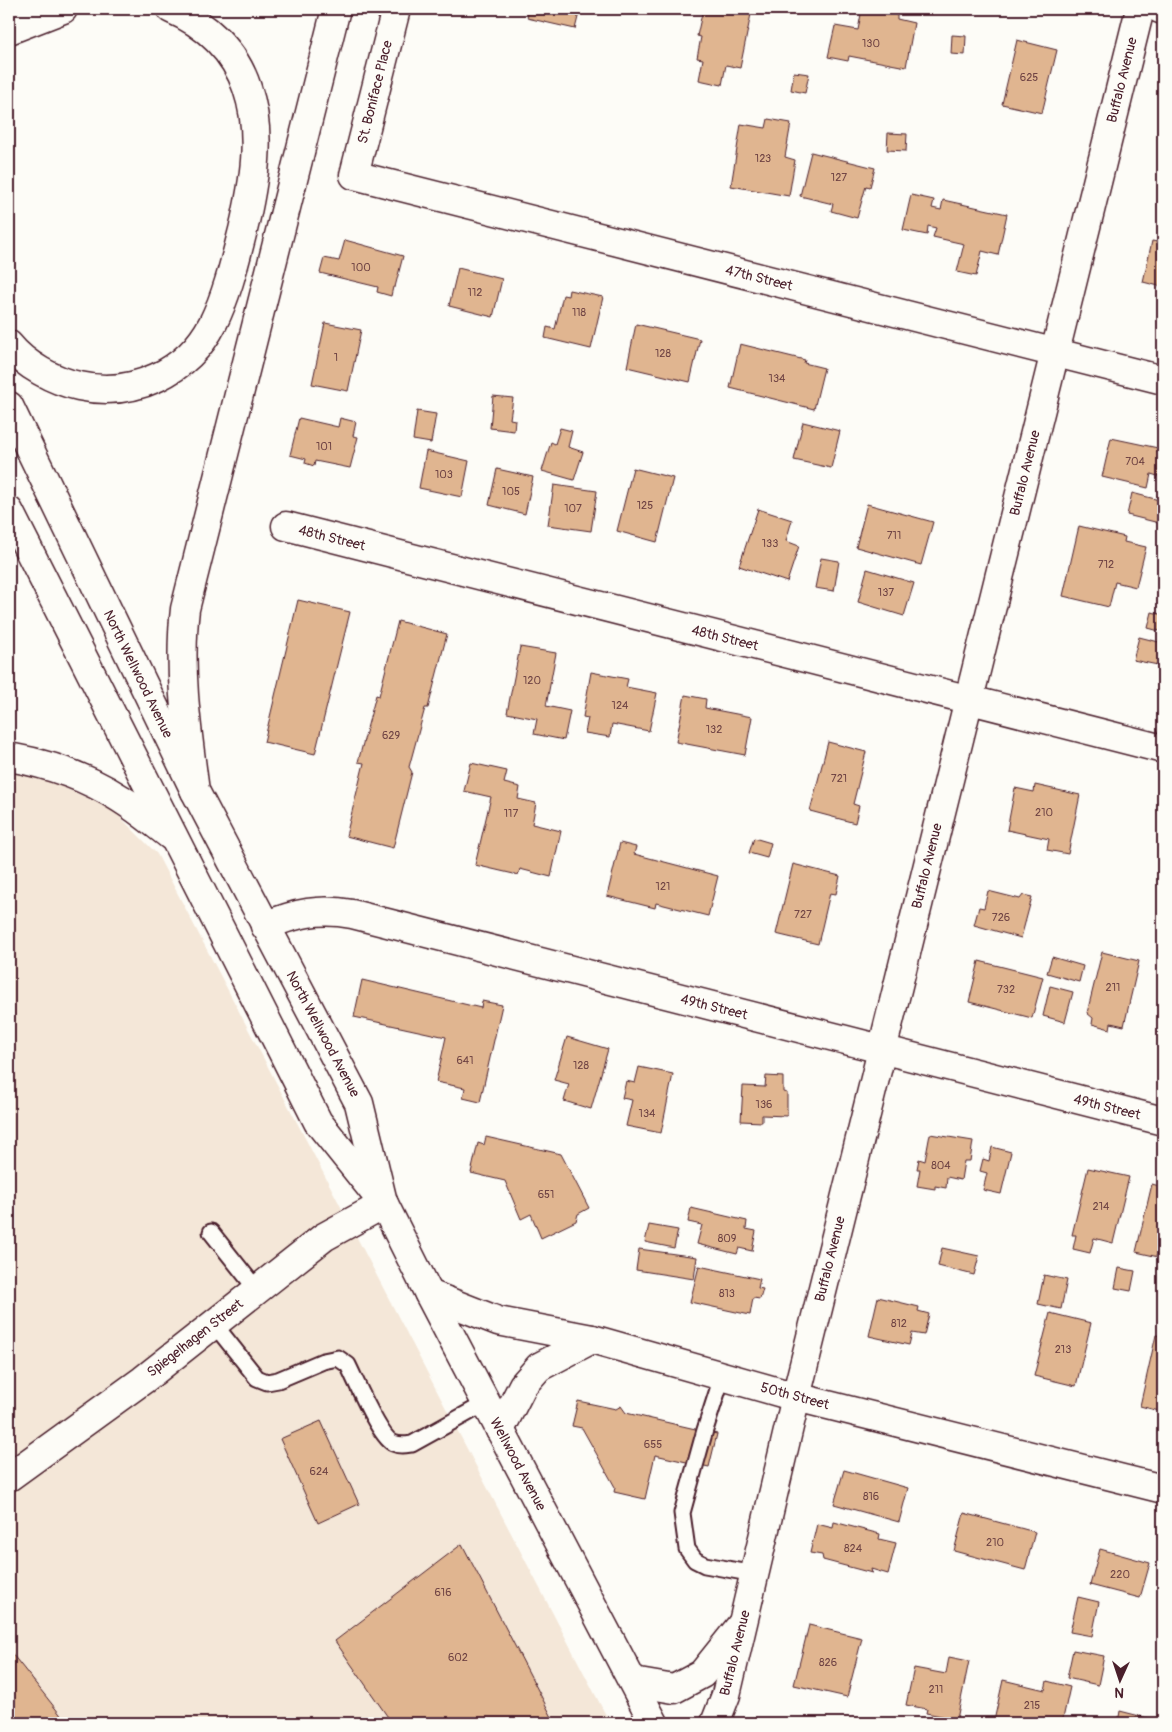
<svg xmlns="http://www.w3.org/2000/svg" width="1172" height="1732" font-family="Pangolin,sans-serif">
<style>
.built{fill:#f4e7d8}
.building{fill:#e0b590;stroke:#4a1f2b}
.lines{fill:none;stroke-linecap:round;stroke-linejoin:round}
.lane-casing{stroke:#4a1f2b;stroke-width:19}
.street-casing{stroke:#4a1f2b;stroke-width:31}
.secondary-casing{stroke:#4a1f2b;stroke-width:31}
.highway-casing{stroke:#4a1f2b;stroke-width:31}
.lane{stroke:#fdfcf7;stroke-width:15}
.street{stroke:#fdfcf7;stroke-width:28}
.secondary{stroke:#fdfcf7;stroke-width:28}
.highway{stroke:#fdfcf7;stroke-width:28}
.labels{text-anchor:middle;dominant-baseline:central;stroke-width:4;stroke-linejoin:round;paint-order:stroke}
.number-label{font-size:11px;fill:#704444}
.street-label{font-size:14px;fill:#4a1f2b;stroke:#fdfcf7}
</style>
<rect width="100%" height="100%" fill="#fdfcf7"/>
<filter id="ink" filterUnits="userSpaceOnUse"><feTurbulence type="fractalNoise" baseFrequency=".02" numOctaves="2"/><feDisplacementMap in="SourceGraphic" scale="10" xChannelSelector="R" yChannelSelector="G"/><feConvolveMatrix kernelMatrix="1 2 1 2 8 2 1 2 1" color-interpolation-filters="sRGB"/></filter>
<g filter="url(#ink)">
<polygon class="built" points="9,768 34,774 112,809 157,854 610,1723 9,1723"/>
<g class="building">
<polygon points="529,9 580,9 575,29 527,18"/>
<polygon points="703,9 752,9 740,68 726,65 722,85 699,80 703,59 697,58 701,37 697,36"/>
<polygon points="862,9 897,15 897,19 914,23 906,67 849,56 848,61 828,57 835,26 858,30"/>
<polygon points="952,35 966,36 965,55 951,54"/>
<polygon points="1017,40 1057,50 1042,113 1002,104"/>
<polygon points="794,72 809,74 805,93 791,90"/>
<polygon points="768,119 791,123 785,157 795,160 789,196 731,186 741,124 766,128"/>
<polygon points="888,133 907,134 906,151 887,150"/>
<polygon points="811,152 875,168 870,187 866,186 857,218 831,211 833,204 800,196"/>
<polygon points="911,195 934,200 932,208 941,210 943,200 1007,214 998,255 982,251 976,276 957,272 964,244 933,237 936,228 928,226 927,235 903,230"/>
<polygon points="345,240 403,256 395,287 393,287 391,296 377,292 378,287 320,273 324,258 339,261"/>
<polygon points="1152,241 1163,243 1163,287 1143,282"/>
<polygon points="458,268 502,279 493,317 449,306"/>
<polygon points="569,290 603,297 591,349 545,338 547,327 555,329 563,295 568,296"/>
<polygon points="325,323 361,330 348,391 312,384"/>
<polygon points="636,324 700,339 690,382 627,367"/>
<polygon points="740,344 805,360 804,363 824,368 814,409 730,388"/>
<polygon points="493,396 513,398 510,419 515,420 514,431 490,428"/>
<polygon points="417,411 436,414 431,443 413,440"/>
<polygon points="299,418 338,427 340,418 356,422 353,436 358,437 350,468 315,461 314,466 305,463 306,459 290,455"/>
<polygon points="803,422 840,431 831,468 794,460"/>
<polygon points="560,428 572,431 568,447 583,452 574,480 542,471 551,442 555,444"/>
<polygon points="1111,438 1158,448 1157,453 1163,454 1163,468 1161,477 1151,474 1148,488 1102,477"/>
<polygon points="426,451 469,461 462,497 419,488"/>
<polygon points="633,468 673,478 657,542 617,531"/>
<polygon points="497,469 533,477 525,514 489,505"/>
<polygon points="554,485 597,491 591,531 548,525"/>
<polygon points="1132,493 1163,501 1159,523 1127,515"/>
<polygon points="867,504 933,522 921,565 856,547"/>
<polygon points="758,509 792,520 786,541 799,546 787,582 739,566"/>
<polygon points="1079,526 1125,537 1124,542 1146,547 1136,587 1115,582 1109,607 1063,596"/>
<polygon points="821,558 839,561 834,591 815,588"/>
<polygon points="867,569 914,583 904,616 858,602"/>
<polygon points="298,600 350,612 315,754 264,742"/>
<polygon points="1152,612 1163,615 1163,632 1148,628"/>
<polygon points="398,621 447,634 428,708 425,708 409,767 412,772 393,848 346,836 364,763 358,762 376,695 379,696"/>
<polygon points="1139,637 1163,643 1163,666 1133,660"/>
<polygon points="520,647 556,653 546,706 570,711 564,740 534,734 537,719 507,713"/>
<polygon points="591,672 628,679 626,687 657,693 649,731 612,724 610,737 585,733 588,718 583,717"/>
<polygon points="685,695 706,699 705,708 752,717 745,755 676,742"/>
<polygon points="828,742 866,752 853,804 859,806 855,823 810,811"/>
<polygon points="471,763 507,771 504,783 520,787 518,799 536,803 532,824 561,831 551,877 520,869 518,875 475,865 491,797 464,791"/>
<polygon points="1035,785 1080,795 1068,854 1047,850 1049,839 1007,830 1015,788 1034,792"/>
<polygon points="754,838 771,843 767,858 749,853"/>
<polygon points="620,843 636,847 634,854 718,876 708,916 656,903 655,908 607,896"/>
<polygon points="793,864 840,876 836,894 830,893 818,944 776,934"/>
<polygon points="988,891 1020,899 1023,895 1032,897 1021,938 974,925 979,907 984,908"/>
<polygon points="1102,952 1139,961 1124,1026 1111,1023 1110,1029 1092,1024 1093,1018 1087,1013"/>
<polygon points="1052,957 1083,966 1079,982 1047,973"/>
<polygon points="979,961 1043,977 1032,1018 969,1002"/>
<polygon points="362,980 481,1008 482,1001 502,1005 480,1102 463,1098 465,1088 436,1082 446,1037 354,1017"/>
<polygon points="1050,986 1073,992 1065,1022 1043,1016"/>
<polygon points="567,1037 608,1049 591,1109 564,1101 569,1084 554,1080"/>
<polygon points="639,1067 673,1074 661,1133 626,1126 632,1100 622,1098 626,1081 635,1083"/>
<polygon points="766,1076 783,1077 783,1092 787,1093 787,1116 762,1115 762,1122 741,1121 743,1086 765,1087"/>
<polygon points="930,1134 973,1141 970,1161 964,1161 961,1180 947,1177 946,1188 935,1186 935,1189 917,1186 920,1169 917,1169 919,1159 925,1161"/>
<polygon points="486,1137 561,1154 589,1208 578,1214 576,1221 541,1238 531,1214 521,1219 505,1181 471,1173 478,1143 484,1145"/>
<polygon points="992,1147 1011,1152 1001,1194 983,1190 987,1173 980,1171 983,1159 989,1161"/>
<polygon points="1088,1168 1129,1177 1113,1243 1094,1238 1090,1253 1073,1249 1076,1235 1072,1235"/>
<polygon points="1152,1184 1163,1187 1163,1258 1136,1252"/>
<polygon points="691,1208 747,1221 746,1229 756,1231 752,1251 739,1248 737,1254 697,1244 702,1225 688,1222"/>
<polygon points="649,1225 678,1230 674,1248 645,1242"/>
<polygon points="942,1248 979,1256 974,1275 938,1266"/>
<polygon points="639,1249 697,1257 694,1279 636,1270"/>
<polygon points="699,1266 760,1279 758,1288 763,1289 760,1299 753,1298 750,1315 690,1302"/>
<polygon points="1119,1268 1135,1271 1131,1291 1115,1288"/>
<polygon points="1044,1275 1067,1280 1061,1309 1038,1304"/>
<polygon points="878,1297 919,1307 918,1311 929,1314 924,1335 912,1333 909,1345 869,1336"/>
<polygon points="1050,1313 1091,1323 1076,1386 1034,1376"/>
<polygon points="1156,1335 1163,1336 1163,1412 1140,1406"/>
<polygon points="578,1401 616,1409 621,1406 626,1413 717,1434 709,1467 655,1455 645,1499 614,1492 615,1487 582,1428 572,1426"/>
<polygon points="321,1421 359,1504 318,1523 280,1439"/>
<polygon points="844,1470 908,1488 899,1522 834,1504"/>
<polygon points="964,1513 1035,1532 1025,1570 954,1551"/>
<polygon points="834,1522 880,1534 879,1539 896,1543 888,1574 871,1569 872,1573 823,1560 822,1555 810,1553 817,1524 833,1528"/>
<polygon points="462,1544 555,1723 392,1723 335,1641"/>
<polygon points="1100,1549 1150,1563 1140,1598 1090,1585"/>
<polygon points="1078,1597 1099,1602 1092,1636 1070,1632"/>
<polygon points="809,1625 862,1638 847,1697 794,1685"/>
<polygon points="9,1650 67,1723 9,1723"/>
<polygon points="1073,1650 1104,1656 1098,1685 1067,1678"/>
<polygon points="949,1657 969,1661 957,1719 926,1713 927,1709 906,1705 914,1668 946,1674"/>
<polygon points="1003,1680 1045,1690 1047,1681 1070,1687 1062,1723 1005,1723 994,1721"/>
<polygon points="1120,1711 1163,1722 1163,1723 1118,1723"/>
</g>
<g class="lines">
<defs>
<g id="lane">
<polyline points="211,1232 257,1290"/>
<path d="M214,1324L257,1378L267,1382L278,1380L323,1361L338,1358L348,1365C356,1381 379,1436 393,1443C400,1446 405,1445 412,1444L486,1403"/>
<polyline points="722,1377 705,1430 682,1513 687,1549 695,1560 705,1565 755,1574"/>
</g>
<g id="street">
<polyline points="396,9 354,175 1163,380"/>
<polyline points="1160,9 1163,10"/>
<polyline points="286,526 1163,749"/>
<path d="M265,926C296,913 320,908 352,914L1163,1121"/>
<polyline points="429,1294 498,1321 592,1339 796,1397 1163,1489"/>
<polyline points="500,1430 523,1385 539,1367 592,1339"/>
<polyline points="9,1477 143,1380 324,1237 384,1204"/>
<polyline points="715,1723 726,1695 796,1397 1140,9"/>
</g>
<g id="secondary">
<polyline points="9,406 195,791 359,1103 382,1198"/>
<polyline points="9,511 318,1122 384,1204 429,1294 654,1723"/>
<polyline points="633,1682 674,1689 702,1674 742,1624"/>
</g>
<g id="highway">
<polyline points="9,30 63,9"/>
<path d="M9,345C25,365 54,381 79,386C133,398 188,372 213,323C227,295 235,261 243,230C254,184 263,134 247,88C235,51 206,24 171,9"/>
<path d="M9,757C49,764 87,777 121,799C139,810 155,824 171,836"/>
<path d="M195,791C187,730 178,670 185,609L336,9"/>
</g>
</defs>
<use href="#lane" class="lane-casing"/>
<use href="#street" class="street-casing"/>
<use href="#secondary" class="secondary-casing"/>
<use href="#highway" class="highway-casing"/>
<use href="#lane" class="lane"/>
<use href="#street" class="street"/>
<use href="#secondary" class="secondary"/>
<use href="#highway" class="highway"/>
</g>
</g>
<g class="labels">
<g class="number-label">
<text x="871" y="43">130</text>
<text x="1029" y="77">625</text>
<text x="763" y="158">123</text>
<text x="839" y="177">127</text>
<text x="361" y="267">100</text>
<text x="475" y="292">112</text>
<text x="579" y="312">118</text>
<text x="663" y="353">128</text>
<text x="336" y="357">1</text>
<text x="777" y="378">134</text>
<text x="324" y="446">101</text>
<text x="1135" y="461">704</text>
<text x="444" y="474">103</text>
<text x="511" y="491">105</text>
<text x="645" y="505">125</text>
<text x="573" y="508">107</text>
<text x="894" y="535">711</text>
<text x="770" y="543">133</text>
<text x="1106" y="564">712</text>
<text x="886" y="592">137</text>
<text x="532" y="680">120</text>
<text x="620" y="705">124</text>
<text x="714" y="729">132</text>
<text x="391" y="735">629</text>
<text x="839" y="778">721</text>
<text x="1044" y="812">210</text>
<text x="511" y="813">117</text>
<text x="663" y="886">121</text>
<text x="803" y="914">727</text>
<text x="1001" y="917">726</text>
<text x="1113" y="987">211</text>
<text x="1006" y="989">732</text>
<text x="465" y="1060">641</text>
<text x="581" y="1065">128</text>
<text x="764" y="1104">136</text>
<text x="647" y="1113">134</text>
<text x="941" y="1165">804</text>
<text x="546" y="1194">651</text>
<text x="1101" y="1206">214</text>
<text x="727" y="1238">809</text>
<text x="727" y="1293">813</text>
<text x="899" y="1323">812</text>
<text x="1063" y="1349">213</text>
<text x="653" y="1444">655</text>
<text x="319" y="1471">624</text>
<text x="871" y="1496">816</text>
<text x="995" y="1542">210</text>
<text x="853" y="1548">824</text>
<text x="1120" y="1574">220</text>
<text x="443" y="1592">616</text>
<text x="458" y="1657">602</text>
<text x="828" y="1662">826</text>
<text x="936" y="1689">211</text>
<text x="1032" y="1705">215</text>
</g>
<g class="street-label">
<text transform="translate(1122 80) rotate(-76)">Buffalo Avenue</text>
<text transform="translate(375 92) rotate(-76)">St. Boniface Place</text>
<text transform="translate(759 278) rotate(14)">47th Street</text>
<text transform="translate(1025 473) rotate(-76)">Buffalo Avenue</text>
<text transform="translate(332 538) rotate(14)">48th Street</text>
<text transform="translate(725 638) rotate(14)">48th Street</text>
<text transform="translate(138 674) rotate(64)">North Wellwood Avenue</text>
<text transform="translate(927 866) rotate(-76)">Buffalo Avenue</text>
<text transform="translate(714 1007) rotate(14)">49th Street</text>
<text transform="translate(323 1034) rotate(62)">North Wellwood Avenue</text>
<text transform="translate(1107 1107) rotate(14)">49th Street</text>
<text transform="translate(830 1259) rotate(-76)">Buffalo Avenue</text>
<text transform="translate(195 1338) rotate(-38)">Spiegelhagen Street</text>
<text transform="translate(795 1396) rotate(15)">50th Street</text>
<text transform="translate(518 1464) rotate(62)">Wellwood Avenue</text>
<text transform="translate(735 1653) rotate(-76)">Buffalo Avenue</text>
</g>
</g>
<rect width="1172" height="1732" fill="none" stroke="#fdfcf7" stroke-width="30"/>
<rect x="15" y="15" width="1142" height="1702" fill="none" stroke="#4a1f2b" stroke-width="2" filter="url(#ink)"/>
<g transform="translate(1120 1680) rotate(183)" stroke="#fdfcf7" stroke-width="4" paint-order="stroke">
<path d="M0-4L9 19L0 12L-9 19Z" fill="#4a1f2b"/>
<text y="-8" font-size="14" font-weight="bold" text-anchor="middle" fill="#4a1f2b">N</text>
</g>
</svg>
